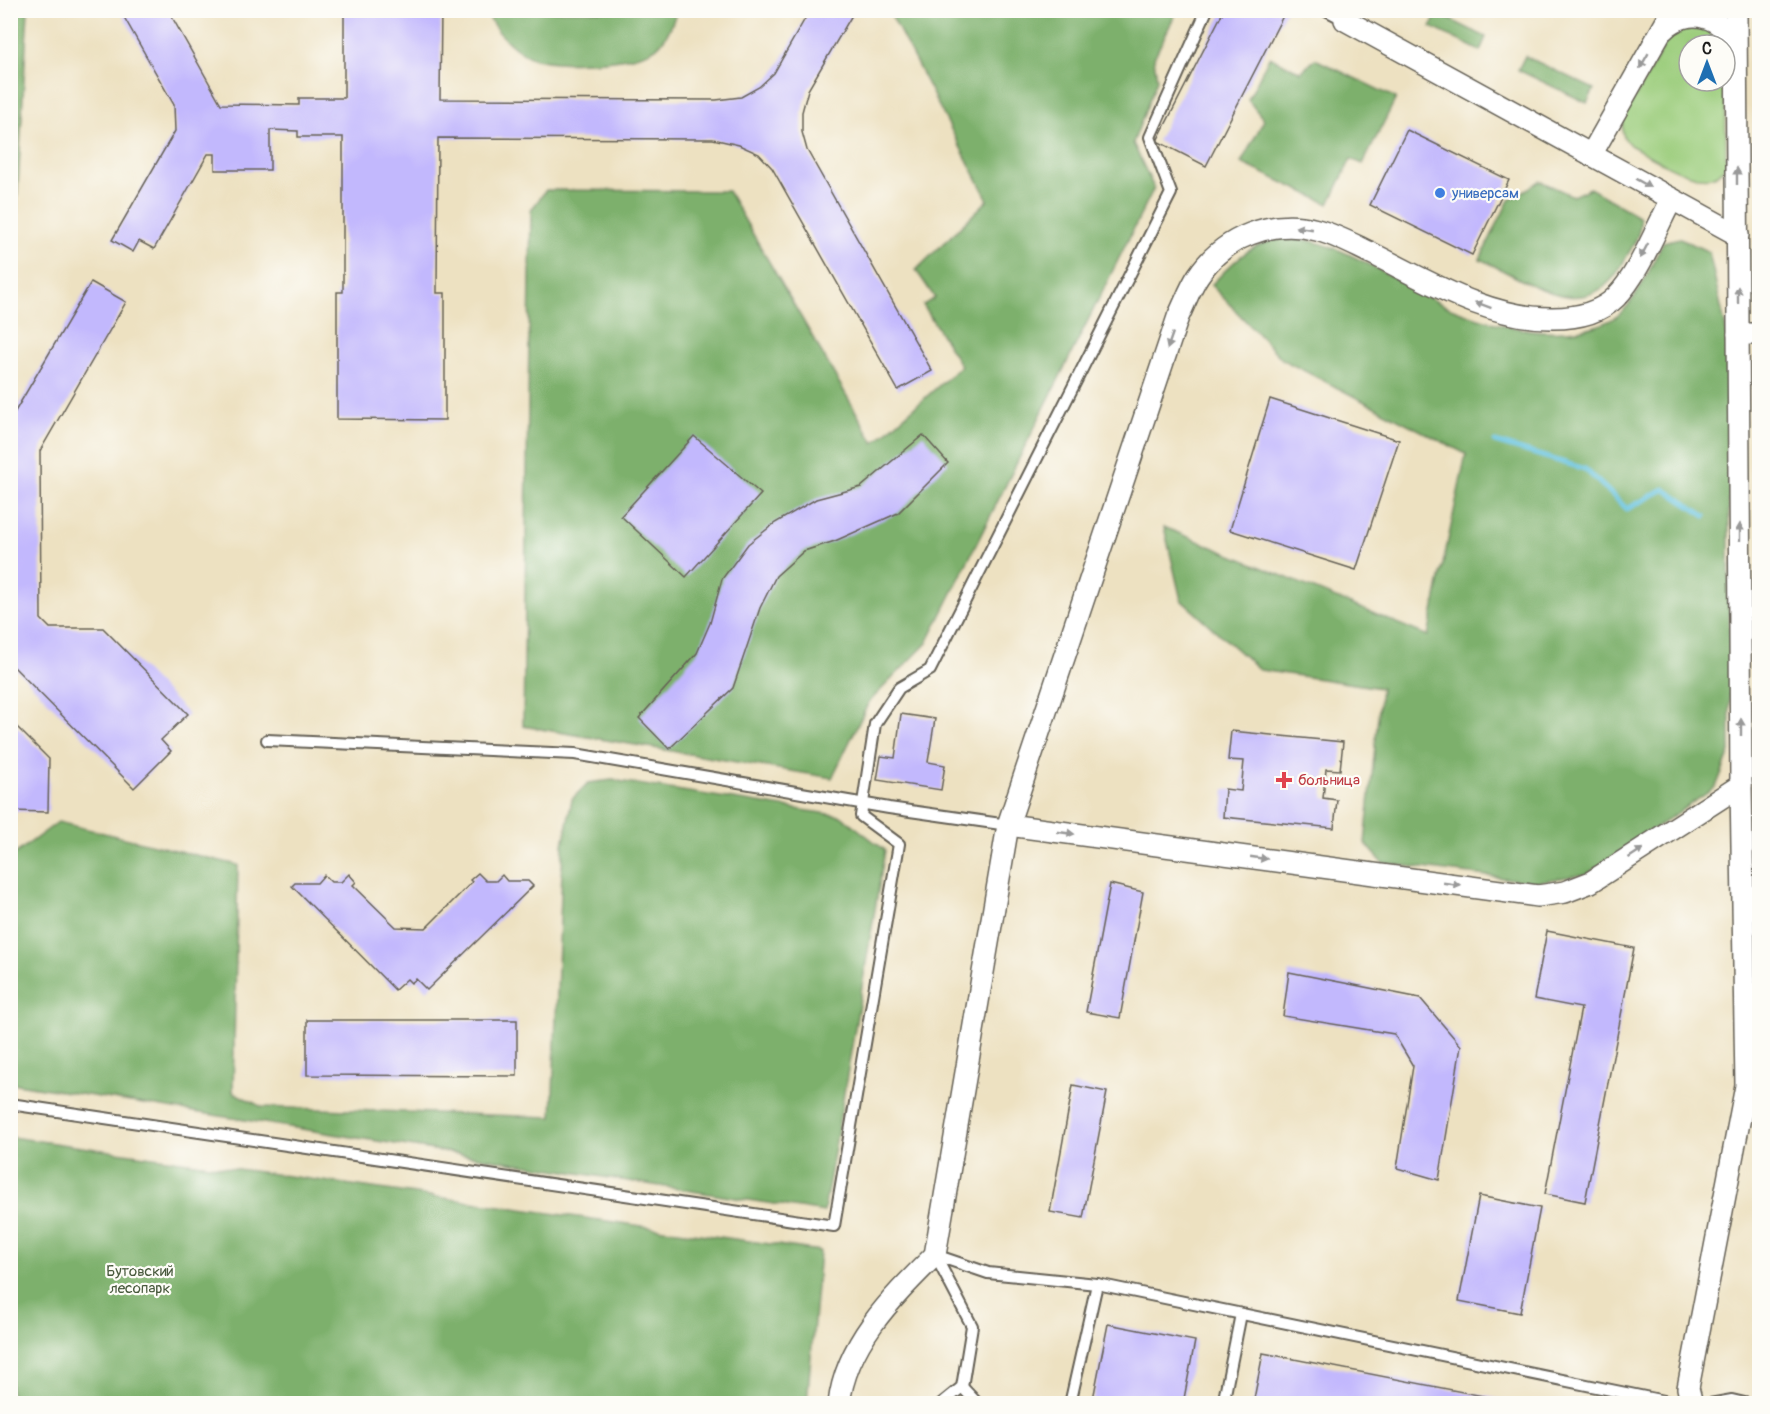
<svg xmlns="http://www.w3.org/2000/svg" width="1770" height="1414" font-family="Pangolin,sans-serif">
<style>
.green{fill:#9ccd7d;stroke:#5c744c;stroke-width:1.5}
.forest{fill:#7db06c;stroke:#4c6644;stroke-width:1.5}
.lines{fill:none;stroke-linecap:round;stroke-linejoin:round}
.stream{stroke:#63c3e1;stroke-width:5}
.building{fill:#c2b8fd}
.lane-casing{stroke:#656156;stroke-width:14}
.street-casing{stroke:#656156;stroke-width:24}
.lane{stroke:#fff;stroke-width:10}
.street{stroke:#fff;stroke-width:21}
.oneway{fill:#999}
.shop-dot{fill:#3f7fe0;stroke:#fdfcf7;stroke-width:2}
.health-dot{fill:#e0444e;stroke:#fdfcf7;stroke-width:2}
.labels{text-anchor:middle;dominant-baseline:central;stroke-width:4.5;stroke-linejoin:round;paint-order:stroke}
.shop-label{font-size:15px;fill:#366cbe;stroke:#fdfcf7;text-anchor:start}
.health-label{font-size:15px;fill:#be3a42;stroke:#fdfcf7;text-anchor:start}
.park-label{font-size:15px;fill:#495a3e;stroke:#fdfcf7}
</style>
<rect width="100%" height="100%" fill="#fdfcf7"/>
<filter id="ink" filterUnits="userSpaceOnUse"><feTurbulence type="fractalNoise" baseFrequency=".0167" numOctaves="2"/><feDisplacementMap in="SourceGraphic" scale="12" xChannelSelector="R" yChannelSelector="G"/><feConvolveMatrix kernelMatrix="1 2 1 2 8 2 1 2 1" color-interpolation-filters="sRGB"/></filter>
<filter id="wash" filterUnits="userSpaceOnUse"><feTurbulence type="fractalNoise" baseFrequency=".008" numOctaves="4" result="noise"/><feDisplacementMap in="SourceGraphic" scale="24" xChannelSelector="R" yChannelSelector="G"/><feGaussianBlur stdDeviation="1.35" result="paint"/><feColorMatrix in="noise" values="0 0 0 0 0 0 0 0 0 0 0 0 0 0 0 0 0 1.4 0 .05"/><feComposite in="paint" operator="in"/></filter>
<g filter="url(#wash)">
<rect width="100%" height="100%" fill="#ede1c1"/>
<path class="green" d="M1681,27C1701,27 1712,27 1724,45H1689V81H1725V49L1726,163C1713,200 1652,156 1630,145C1621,136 1621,129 1624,117L1670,36Z"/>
<g class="forest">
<polygon points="11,10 28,11 14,254 11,259"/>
<path d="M486,11H677C672,24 668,37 657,47C639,63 552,67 530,57C511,48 494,30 486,11Z"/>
<polygon points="889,11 1177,11 1154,58 1157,80 1133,143 1154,188 927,643 869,702 832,778 523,726 531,210 546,190 728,191 874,443 961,366 923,305 935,298 916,270 988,200"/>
<polygon points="1437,13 1486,37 1480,51 1431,27"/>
<polygon points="1525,56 1594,89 1587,103 1518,70"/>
<polygon points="1269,57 1301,72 1315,59 1396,98 1363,164 1351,159 1329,204 1241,163 1264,120 1248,100"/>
<path d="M1540,181L1573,196L1590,188L1640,217C1642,235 1631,248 1623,263C1588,329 1528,281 1480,259L1509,200Z"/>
<path d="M1680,238L1709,252L1728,338L1730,752L1716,787L1587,874L1535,882L1383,863L1365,843L1381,688L1260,670L1181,600L1164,527L1428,636L1466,454L1283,360L1211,285C1229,267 1244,249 1268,242C1324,224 1399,286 1448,307C1486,322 1526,334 1567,331C1585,330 1608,325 1622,312C1641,293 1651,266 1663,242Z"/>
<polygon points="612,780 841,816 885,850 824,1212 11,1083 11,857 58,822 238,865 233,1092 262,1107 552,1117 563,845 572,799 588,783"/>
<polygon points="11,1137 820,1251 807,1403 11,1403"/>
</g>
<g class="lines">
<polyline class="stream" points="1495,442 1585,469 1627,509 1664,489 1705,516"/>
</g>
<g id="blocks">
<g class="building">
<polygon points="120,10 168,10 221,104 299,105 299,98 344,98 344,10 441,10 440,99 716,100 741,97 759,87 774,73 810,10 855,10 808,90 802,112 802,132 807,150 932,371 898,390 772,168 759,154 739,145 713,139 438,138 437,293 445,293 445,420 337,419 337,292 343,292 343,137 298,137 298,131 270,130 270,170 215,170 215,154 208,154 154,249 139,241 133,252 112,240 175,131 174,105"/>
<polygon points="1224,10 1286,10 1206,166 1157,141"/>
<polygon points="1407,130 1509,180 1472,255 1370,205"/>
<polygon points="91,282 126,302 40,451 41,619 50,628 103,628 188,714 161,740 171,751 134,788 10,663 10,420"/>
<polygon points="1270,399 1399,440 1356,570 1230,530"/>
<polygon points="923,435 948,463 898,513 835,541 804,551 776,576 760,608 733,688 669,749 639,718 697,653 710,623 722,579 748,544 775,523 816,499 861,487"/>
<polygon points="694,436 761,494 686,577 621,516"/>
<polygon points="901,714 935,719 928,762 945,765 941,790 877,780 881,756 895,758"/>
<polygon points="10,720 49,759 48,812 10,811"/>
<polygon points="1231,731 1343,742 1340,770 1326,769 1323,798 1337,800 1334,828 1223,817 1225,789 1241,791 1244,761 1228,760"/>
<polygon points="478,873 486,881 496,881 502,875 507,881 528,881 533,886 427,990 416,979 411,983 407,979 395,990 292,886 295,883 317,883 324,875 331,882 341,882 349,874 356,882 353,885 396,927 426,928 472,882 470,880"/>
<polygon points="1110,884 1143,892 1120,1018 1086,1012"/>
<polygon points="1547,931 1634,948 1585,1202 1545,1194 1581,1008 1534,999"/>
<polygon points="1289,972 1420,998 1461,1046 1439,1180 1397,1168 1413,1066 1394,1034 1283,1016"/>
<polygon points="307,1020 517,1020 517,1076 307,1075"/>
<polygon points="1073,1085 1107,1092 1083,1218 1050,1212"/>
<polygon points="1479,1196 1540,1208 1520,1313 1459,1301"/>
<polygon points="1108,1324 1195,1341 1183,1404 1092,1404"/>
<polygon points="1263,1353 1514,1402 1514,1404 1253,1404"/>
</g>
</g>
</g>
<g filter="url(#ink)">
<use href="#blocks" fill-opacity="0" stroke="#656156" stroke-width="1.5"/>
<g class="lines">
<defs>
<g id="lane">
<polyline points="1326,10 1345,20"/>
<polyline points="267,740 575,754 889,808 1008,825"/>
<polyline points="10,1104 834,1226 899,844 861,816 875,724 899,688 930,670 1171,193 1150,137 1207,10"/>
<polyline points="935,1255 972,1326 962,1387 941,1404"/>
<polyline points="935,1255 988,1273 1097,1284"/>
<polyline points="962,1387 978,1404"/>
<polyline points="1070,1404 1097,1284 1679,1404"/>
<polyline points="1223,1404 1241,1314"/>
<polyline points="1710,1404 1732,1400 1749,1404"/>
</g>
<g id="street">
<polyline points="1345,20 1738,235"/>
<path d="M1663,30C1688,5 1726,15 1735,50"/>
<polyline points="1591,155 1673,10"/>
<polyline points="1738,334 1760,334"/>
<polyline points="1008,825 1538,896 1565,892 1591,882 1741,785"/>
<path d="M839,1404C846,1342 894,1296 935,1255L1008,825L1178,317C1185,303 1190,288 1198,276C1224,237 1272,218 1317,230C1336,235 1354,245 1371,253C1428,281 1488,319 1553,318C1575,318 1599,314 1616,297C1639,274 1656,228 1672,199"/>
<polyline points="1692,1404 1688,1388 1746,1086 1741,785 1736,10"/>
</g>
</defs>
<use href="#lane" class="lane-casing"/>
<use href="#street" class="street-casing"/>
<use href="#lane" class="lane"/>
<use href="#street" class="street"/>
</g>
<defs><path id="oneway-solid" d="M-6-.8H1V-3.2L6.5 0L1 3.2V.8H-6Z" transform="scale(1.5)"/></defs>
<g class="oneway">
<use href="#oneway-solid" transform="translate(1644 61) rotate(120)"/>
<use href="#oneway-solid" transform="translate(1737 176) rotate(-90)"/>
<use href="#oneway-solid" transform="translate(1643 183) rotate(29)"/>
<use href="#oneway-solid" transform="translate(1304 228) rotate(-172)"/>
<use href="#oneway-solid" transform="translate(1644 251) rotate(118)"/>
<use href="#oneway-solid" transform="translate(1738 295) rotate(-90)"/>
<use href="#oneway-solid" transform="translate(1483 305) rotate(-160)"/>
<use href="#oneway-solid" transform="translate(1170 341) rotate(109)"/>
<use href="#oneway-solid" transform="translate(1740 532) rotate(-90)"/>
<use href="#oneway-solid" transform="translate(1741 727) rotate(-90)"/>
<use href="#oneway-solid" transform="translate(1066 833) rotate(8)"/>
<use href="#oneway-solid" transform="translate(1636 853) rotate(-33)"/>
<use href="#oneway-solid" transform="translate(1259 858) rotate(8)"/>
<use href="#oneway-solid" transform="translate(1452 884) rotate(8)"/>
</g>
</g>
<circle class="shop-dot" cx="1440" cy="193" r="6"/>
<path class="health-dot" d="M1281 771h6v6h6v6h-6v6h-6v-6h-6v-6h6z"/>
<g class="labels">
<g class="shop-label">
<text x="1452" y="193">универсам</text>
</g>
<g class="health-label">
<text x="1298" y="780">больница</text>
</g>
<g class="park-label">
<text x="140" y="1271">Бутовский<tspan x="140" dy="17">лесопарк</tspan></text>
</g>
</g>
<rect width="1770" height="1414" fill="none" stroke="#fdfcf7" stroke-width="36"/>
<g transform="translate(1707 63)"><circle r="28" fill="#fdfcf7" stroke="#a3a29f" stroke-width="1.5"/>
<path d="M0-4.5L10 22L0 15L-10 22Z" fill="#1f6fb2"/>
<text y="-9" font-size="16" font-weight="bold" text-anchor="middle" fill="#1c1c1c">С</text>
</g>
</svg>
